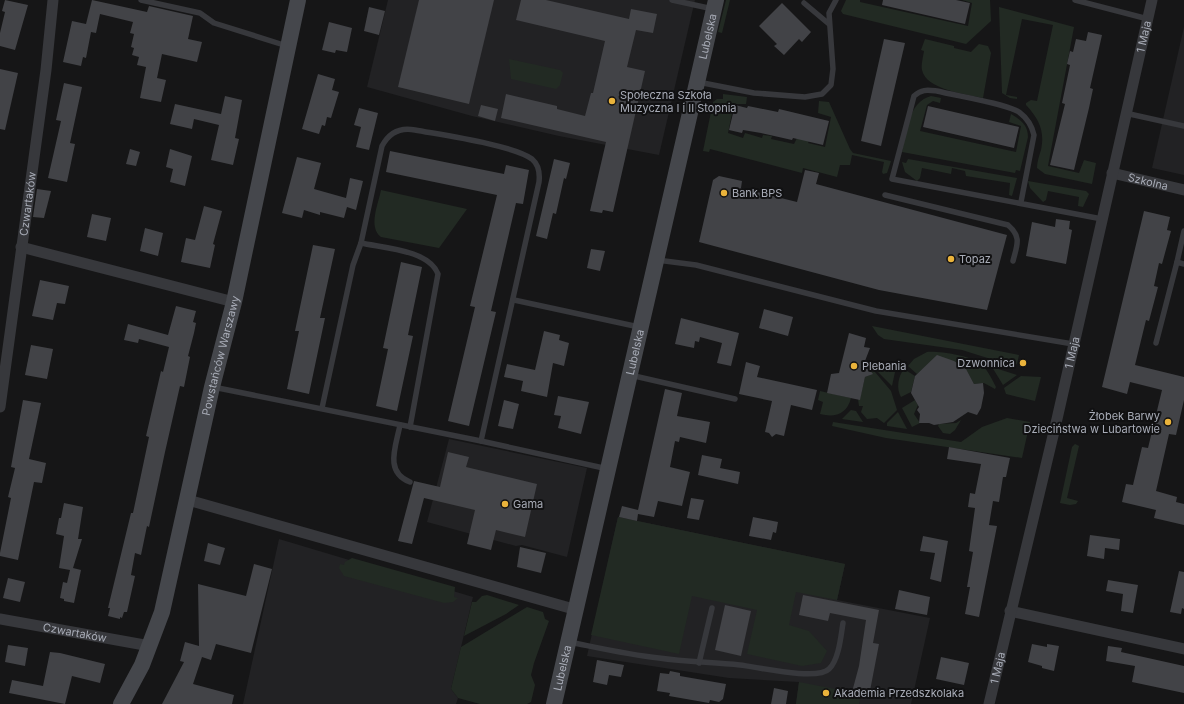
<svg xmlns="http://www.w3.org/2000/svg" width="1184" height="704" font-family="Inter,sans-serif">
<style>
.built{fill:#222224}
.green{fill:#222a23}
.building{fill:#424347}
.lines{fill:none;stroke-linecap:round;stroke-linejoin:round}
.lane{stroke:#37383c;stroke-width:5.5}
.street{stroke:#37383c;stroke-width:11}
.secondary{stroke:#45474c;stroke-width:16}
.poi-dot{fill:#eab33b;stroke:#111112;stroke-width:1.5}
.labels{text-anchor:middle;dominant-baseline:central;stroke-width:4;stroke-linejoin:round;paint-order:stroke}
.street-label{font-size:11px;fill:#a8acb7;stroke:#111112}
.poi-label{font-size:11px;fill:#a8acb7;stroke:#111112;text-anchor:start}
</style>
<rect width="100%" height="100%" fill="#161617"/>
<g class="built">
<polygon points="388,0 695,0 659,155 559,136 472,116 367,87"/>
<polygon points="1184,27 1184,175 1152,168"/>
<polygon points="449,439 587,468 567,557 522,545 516,546 427,522"/>
<polygon points="618,517 845,564 837,600 930,618 911,704 796,704 799,682 729,678 587,656"/>
<polygon points="279,539 473,597 451,689 458,698 456,704 243,704"/>
</g>
<g class="green">
<polygon points="726,0 730,0 722,33 718,32"/>
<polygon points="846,0 860,0 860,2 968,26 972,3 962,0 990,0 991,21 966,44 843,14 841,11"/>
<path d="M999,7L1074,27L1048,166L1079,173L1084,160L1096,163L1092,184L1045,174L1037,168C1037,162 1039,156 1041,150C1045,131 1039,119 1026,105V103L1031,100L1037,101L1053,25L1022,19L1006,95L1017,97V99L1010,98L1002,93Z"/>
<path d="M925,39L954,46V48L971,52L979,44L988,46L991,53L983,98C967,94 926,90 922,70C921,65 923,57 924,51L921,50Z"/>
<polygon points="509,59 560,70 563,73 560,85 556,89 511,79"/>
<polygon points="723,94 747,97 746,104 734,104 728,133 743,138 745,133 762,138 763,135 772,136 771,139 794,144 797,138 809,141 808,143 825,147 831,117 818,113 819,101 829,102 850,149 853,153 891,161 887,173 883,174 882,172 884,162 852,155 850,165 840,165 837,177 803,168 802,173 710,149 709,152 703,151 713,102 717,99 723,99"/>
<path d="M931,96L941,98L940,103L933,101L927,105L920,131L1016,152L1021,126L1009,122L1011,114C1021,120 1028,125 1028,137L1020,171L1016,170L1015,173L902,152C907,132 908,102 931,96Z"/>
<polygon points="908,159 1017,178 1012,196 1009,195 1010,183 966,176 965,171 952,168 951,174 922,168 920,178 917,181 905,172 902,162 906,163"/>
<polygon points="1028,181 1086,191 1089,194 1083,207 1078,206 1079,197 1048,191 1046,200 1043,202 1030,188"/>
<path d="M381,190L467,209L439,248L381,237C368,227 378,205 381,190Z"/>
<polygon points="872,326 1019,355 1017,364 1013,366 962,350 884,339 878,335"/>
<path d="M927,352C940,351 970,356 980,363C987,369 992,379 996,387L995,389L984,383L974,384L965,368L932,361L917,374L908,366L914,359Z"/>
<polygon points="878,366 895,372 892,386 877,371"/>
<polygon points="992,367 1017,375 1003,385"/>
<path d="M904,369L915,376L911,392L901,397C896,389 898,376 904,369Z"/>
<polygon points="870,371 875,372 891,391 897,410 884,423 877,418 867,419 861,412 863,406 859,406 858,399 860,398 865,377 870,375"/>
<polygon points="1021,376 1041,377 1035,401 1006,394 1004,388"/>
<path d="M820,391L851,398C847,414 835,418 820,414L823,402L818,400Z"/>
<polygon points="915,400 918,405 914,414 920,423 912,427 902,408"/>
<polygon points="851,410 856,411 863,422 842,419"/>
<polygon points="898,412 907,429 887,426 887,423"/>
<polygon points="1007,418 1030,422 1022,458 886,438 832,426 833,422 961,442 982,427"/>
<polygon points="961,420 955,430 950,434 943,433 938,426 939,424 956,423"/>
<polygon points="1075,444 1079,446 1067,498 1078,501 1076,504 1070,505 1060,503 1072,447"/>
<polygon points="618,517 845,564 837,600 796,592 789,625 809,631 827,651 821,663 802,666 747,654 757,610 692,596 679,654 591,635"/>
<polygon points="352,558 455,587 454,597 458,598 453,602 444,603 344,576 339,568 340,564 344,565 345,562"/>
<polygon points="487,595 519,605 506,614 464,636 472,602 476,602 482,596"/>
<polygon points="527,607 543,612 545,619 549,621 534,663 531,675 535,685 531,702 527,704 480,704 458,698 451,689 461,647"/>
<polygon points="799,682 861,694 859,704 796,704"/>
</g>
<g class="building">
<polygon points="5,0 28,5 15,50 0,46 0,33 5,12 2,11"/>
<polygon points="92,0 147,12 149,6 193,16 188,39 202,42 197,62 162,54 157,78 166,80 161,102 140,98 146,67 137,65 139,57 132,55 134,48 131,47 134,34 130,33 133,22 100,14 96,33 91,32 86,58 83,57 81,66 63,62 72,21 86,24"/>
<polygon points="419,0 494,0 469,104 398,87"/>
<polygon points="521,0 546,0 629,19 631,9 657,14 653,33 636,30 627,67 645,71 613,212 603,210 602,213 590,211 606,142 501,118 506,94 557,106 557,109 585,116 591,93 593,93 605,41 516,20"/>
<polygon points="883,0 956,0 970,3 965,24 882,5"/>
<polygon points="782,3 811,32 802,42 799,39 784,55 774,46 777,44 759,26"/>
<polygon points="369,7 385,11 379,35 364,31"/>
<polygon points="329,22 352,28 347,52 336,50 335,53 322,50"/>
<polygon points="1088,32 1102,35 1090,88 1093,89 1089,108 1074,170 1050,165 1065,104 1062,103 1070,65 1067,64 1070,51 1073,52 1076,39 1086,41"/>
<polygon points="884,39 905,43 881,146 861,141"/>
<polygon points="0,69 18,73 5,130 0,129"/>
<polygon points="318,74 335,79 332,90 339,92 331,118 327,117 325,126 322,125 319,134 302,129"/>
<polygon points="64,83 82,87 70,143 75,144 67,182 48,178 61,121 56,120"/>
<polygon points="225,96 242,100 235,138 239,139 233,165 211,160 219,125 194,119 192,129 170,124 175,104 221,114"/>
<polygon points="481,105 498,109 495,121 478,116"/>
<polygon points="735,105 747,108 748,106 778,112 779,109 829,121 823,145 793,138 792,140 761,133 743,130 742,133 729,130"/>
<polygon points="928,106 1019,127 1014,148 923,127"/>
<polygon points="359,108 378,113 369,150 356,147 361,127 354,125"/>
<polygon points="130,149 140,152 136,166 126,164"/>
<polygon points="170,149 192,156 185,186 170,182 173,169 166,167"/>
<polygon points="390,151 504,174 506,165 529,170 523,204 516,203 491,311 496,312 469,426 448,421 475,307 470,306 497,195 386,172"/>
<polygon points="297,157 321,163 314,189 346,198 350,178 363,181 356,210 347,207 344,218 320,212 320,215 304,210 302,218 282,213"/>
<polygon points="554,159 570,163 566,179 564,178 556,214 553,213 547,239 536,236"/>
<polygon points="805,170 819,173 816,184 1007,235 987,310 879,290 699,242 713,180 719,176 742,181 741,188 797,202"/>
<polygon points="37,189 51,191 44,218 33,217"/>
<polygon points="204,206 222,211 213,244 215,245 210,268 181,262 186,238 195,240"/>
<polygon points="1144,211 1170,217 1167,230 1171,231 1162,264 1159,263 1154,286 1158,287 1149,321 1146,320 1135,365 1184,377 1184,400 1176,435 1169,434 1156,491 1177,497 1176,502 1184,504 1184,525 1154,518 1156,510 1122,502 1126,484 1133,485 1142,447 1148,448 1162,390 1130,382 1127,394 1102,387"/>
<polygon points="92,214 111,218 106,241 87,237"/>
<polygon points="1056,219 1070,221 1069,229 1072,230 1066,264 1026,256 1032,222 1055,227"/>
<polygon points="145,228 163,233 158,256 140,251"/>
<polygon points="313,245 335,249 320,318 325,318 309,394 287,389 299,331 295,331"/>
<polygon points="591,249 605,251 600,271 587,268"/>
<polygon points="401,262 422,267 408,335 413,336 397,411 376,406 388,349 383,348"/>
<polygon points="40,280 69,286 65,304 57,303 53,320 32,316"/>
<polygon points="176,306 196,311 193,322 196,323 194,333 188,356 190,357 184,387 180,386 165,452 149,527 147,526 141,555 135,553 131,575 135,576 127,612 124,612 122,618 120,617 120,619 108,616 110,608 108,608 131,513 133,513 149,437 146,436 161,371 163,372 169,347 139,339 138,343 124,340 128,324 168,335"/>
<polygon points="764,309 793,317 788,336 759,328"/>
<polygon points="681,318 739,333 731,366 717,363 722,343 700,337 699,342 695,341 694,348 675,344"/>
<polygon points="544,331 560,335 559,340 569,343 564,366 553,363 547,397 521,391 523,381 504,377 507,364 535,370"/>
<polygon points="849,333 866,338 864,347 870,348 865,361 868,368 873,374 865,377 860,400 827,393 831,374 839,373"/>
<polygon points="31,345 53,349 47,379 25,375"/>
<polygon points="937,355 954,361 966,369 974,384 983,383 984,393 981,408 977,415 968,412 953,422 934,425 929,423 919,423 920,414 917,410 919,407 911,393 915,376"/>
<polygon points="746,362 760,366 757,377 817,390 812,410 791,405 784,436 776,434 772,437 769,433 765,432 772,401 739,394"/>
<polygon points="665,389 682,393 677,416 710,422 706,443 680,437 679,442 675,441 670,467 690,472 682,506 658,501 654,517 638,514 637,521 619,517 622,506 638,510"/>
<polygon points="558,396 589,402 581,434 558,428 561,416 554,415"/>
<polygon points="23,400 41,403 29,459 46,463 42,483 34,482 18,560 0,556 0,553 11,498 8,497 15,468 11,467"/>
<polygon points="504,400 519,404 513,429 498,426"/>
<polygon points="949,447 1010,458 1006,477 1003,477 999,502 993,501 989,525 997,526 979,617 965,614 970,587 967,587 973,552 969,551 975,508 968,507 970,493 975,494 981,464 947,459"/>
<polygon points="448,452 469,457 466,467 537,484 525,537 496,530 491,550 467,544 475,510 424,498 412,544 398,541 414,481 440,487"/>
<polygon points="702,455 722,459 720,468 740,472 738,484 698,475"/>
<polygon points="691,498 704,500 699,520 687,518"/>
<polygon points="64,503 83,507 78,539 82,539 73,568 81,570 74,603 64,601 64,599 60,598 63,582 67,583 70,570 59,568 64,536 56,534 59,518 61,518"/>
<polygon points="753,517 778,522 776,533 773,532 771,540 749,536"/>
<polygon points="1090,535 1120,539 1119,550 1105,548 1104,559 1087,556"/>
<polygon points="923,536 948,541 941,582 930,579 935,553 920,551"/>
<polygon points="208,543 225,548 220,565 204,561"/>
<polygon points="520,547 546,553 541,573 517,567"/>
<polygon points="254,564 272,569 251,653 216,644 211,660 202,657 193,684 234,695 232,704 162,704 184,662 180,661 185,642 199,646 198,584 246,596"/>
<polygon points="1179,571 1184,572 1184,609 1182,608 1181,614 1170,612"/>
<polygon points="8,578 25,582 20,602 3,598"/>
<polygon points="1108,580 1138,585 1133,613 1121,611 1123,594 1106,591"/>
<polygon points="899,590 930,597 927,615 895,609"/>
<polygon points="803,595 879,610 873,643 879,644 869,696 852,692 859,666 866,620 830,613 828,621 799,615"/>
<polygon points="725,605 751,611 741,656 715,650"/>
<polygon points="1032,644 1047,647 1047,644 1059,646 1054,671 1042,668 1042,666 1028,662"/>
<polygon points="8,645 28,648 25,666 5,662"/>
<polygon points="1108,646 1122,648 1121,652 1184,666 1184,693 1132,682 1135,666 1106,661"/>
<polygon points="50,652 60,653 105,664 100,683 72,676 65,704 9,693 12,680 43,686"/>
<polygon points="941,657 969,663 964,685 936,679"/>
<polygon points="597,660 624,665 621,677 609,675 607,685 593,682"/>
<polygon points="670,671 680,673 680,676 726,684 723,699 719,702 710,700 709,703 669,696 670,693 657,691 660,673 669,674"/>
<polygon points="774,688 788,691 786,704 771,704"/>
</g>
<g class="lines">
<g class="lane">
<polyline points="141,0 200,13 214,23 287,46"/>
<polyline points="672,0 713,9"/>
<polyline points="1075,0 1148,19"/>
<polyline points="804,3 829,24"/>
<polyline points="698,82 754,93 805,97 822,94 831,85 833,69 829,13 836,0"/>
<polyline points="1125,113 1184,126"/>
<path d="M885,195L1008,225C1022,237 1017,245 1013,261"/>
<path d="M1021,202L1034,135C1032,126 1027,118 1019,112C1004,103 957,96 937,91C927,90 922,89 914,96L892,179L1102,219"/>
<path d="M361,243C384,248 429,250 438,274L410,427"/>
<polyline points="657,260 696,265 876,311 1073,344"/>
<polyline points="1177,262 1184,231"/>
<polyline points="514,300 639,327"/>
<polyline points="1156,343 1177,262 1184,264"/>
<polyline points="630,375 735,399"/>
<polyline points="213,387 481,441 608,469"/>
<path d="M322,408L353,265L361,243L382,146C389,133 400,127 415,130C442,135 513,145 532,159C539,165 540,173 539,182L481,441"/>
<path d="M400,425C396,446 384,472 410,482"/>
<path d="M569,642C599,648 629,655 659,658C686,662 713,662 740,665C758,667 817,681 829,669C839,660 841,635 843,623"/>
<polyline points="699,663 712,608"/>
</g>
<g class="street">
<path id="s1" d="M1112,173L1184,190"/>
<polyline points="21,247 234,302"/>
<path id="s2" d="M0,407L46,70L53,0"/>
<polyline points="188,500 577,610"/>
<polyline points="1010,611 1184,649"/>
<path id="s3" d="M0,619L150,646"/>
<path id="s4" d="M989,704L1057,419L1152,0"/>
</g>
<g class="secondary">
<path id="s5" d="M121,704L142,665L162,612L212,387L234,302L298,0"/>
<path id="s6" d="M554,704L716,0"/>
</g>
</g>
<g class="poi-dot">
<circle cx="612" cy="101" r="4"/>
<circle cx="724" cy="193" r="4"/>
<circle cx="951" cy="259" r="4"/>
<circle cx="1023" cy="363" r="4"/>
<circle cx="854" cy="366" r="4"/>
<circle cx="1168" cy="422" r="4"/>
<circle cx="505" cy="504" r="4"/>
<circle cx="826" cy="693" r="4"/>
</g>
<g class="labels">
<g class="street-label">
<text stroke="none"><textPath href="#s6" startOffset="685">Lubelska</textPath></text>
<text stroke="none"><textPath href="#s4" startOffset="685">1 Maja</textPath></text>
<text stroke="none"><textPath href="#s1" startOffset="37">Szkolna</textPath></text>
<text stroke="none"><textPath href="#s2" startOffset="205">Czwartaków</textPath></text>
<text stroke="none"><textPath href="#s6" startOffset="361">Lubelska</textPath></text>
<text stroke="none"><textPath href="#s4" startOffset="361">1 Maja</textPath></text>
<text stroke="none"><textPath href="#s5" startOffset="364">Powstańców Warszawy</textPath></text>
<text stroke="none"><textPath href="#s3" startOffset="76">Czwartaków</textPath></text>
<text stroke="none"><textPath href="#s6" startOffset="37">Lubelska</textPath></text>
<text stroke="none"><textPath href="#s4" startOffset="37">1 Maja</textPath></text>
</g>
<g class="poi-label">
<text x="620" y="95">Społeczna Szkoła<tspan x="620" dy="13">Muzyczna I i II Stopnia</tspan></text>
<text x="732" y="193">Bank BPS</text>
<text x="959" y="259">Topaz</text>
<text x="1015" y="363" text-anchor="end">Dzwonnica</text>
<text x="862" y="366">Plebania</text>
<text x="1160" y="416" text-anchor="end">Żłobek Barwy<tspan x="1160" dy="13">Dzieciństwa w Lubartowie</tspan></text>
<text x="513" y="504">Gama</text>
<text x="834" y="693">Akademia Przedszkolaka</text>
</g>
</g>
</svg>
